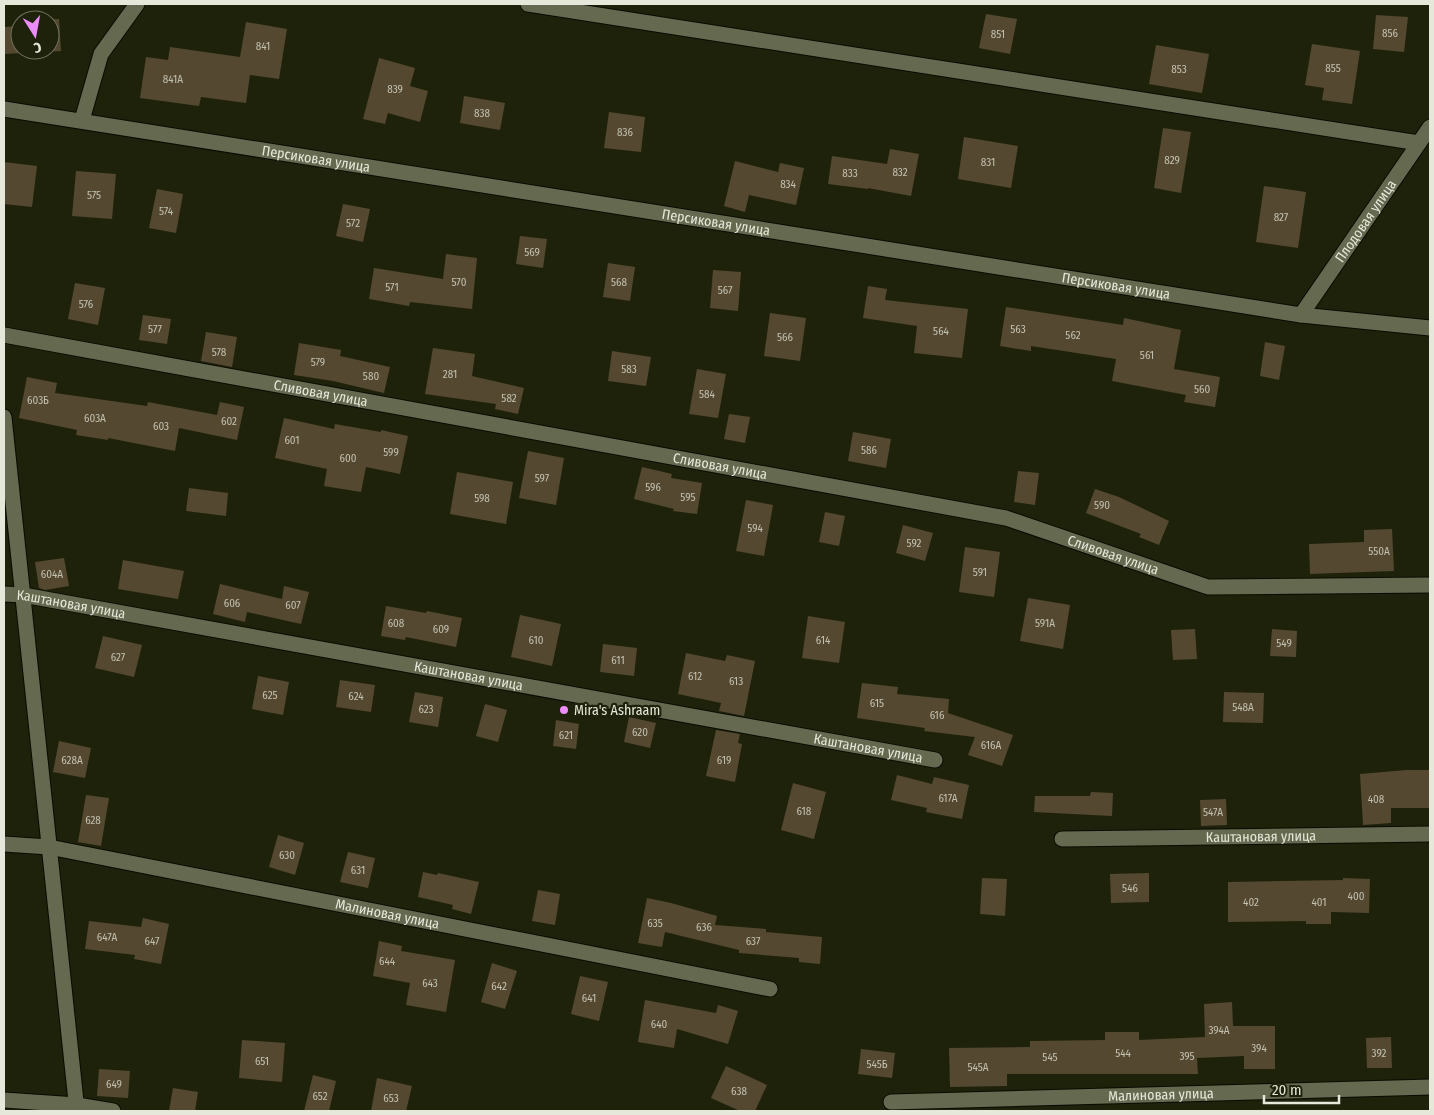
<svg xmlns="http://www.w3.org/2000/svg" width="1434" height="1115" font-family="'Fira Sans Condensed',sans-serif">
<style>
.building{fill:#544831}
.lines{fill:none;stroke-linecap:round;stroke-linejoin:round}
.minor-casing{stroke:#090b00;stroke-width:17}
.minor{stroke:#65694f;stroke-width:15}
.poi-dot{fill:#ec8cfb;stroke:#1f220a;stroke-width:2}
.labels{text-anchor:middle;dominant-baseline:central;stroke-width:4.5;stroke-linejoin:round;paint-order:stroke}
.number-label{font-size:11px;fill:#c2c0af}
.street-label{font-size:14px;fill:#e6e8d9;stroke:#1f220a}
.poi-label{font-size:14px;fill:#e6e8d9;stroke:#1f220a;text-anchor:start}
</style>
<rect width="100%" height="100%" fill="#1f220a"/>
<g class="building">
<polygon points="986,14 1017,19 1010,54 979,48"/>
<polygon points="1376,15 1408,17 1404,52 1373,49"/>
<polygon points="59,19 61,51 4,54 4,27 20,26 20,50 50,50 50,20 31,20"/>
<polygon points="246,22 287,29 279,79 250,75 246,103 201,97 199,106 140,98 146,57 168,60 170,47 240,57"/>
<polygon points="1312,44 1360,51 1352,104 1322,100 1324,88 1305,85"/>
<polygon points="1156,45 1209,54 1202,93 1149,84"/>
<polygon points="379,58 415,68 410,86 428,91 420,122 388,113 385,124 363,119"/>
<polygon points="464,96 505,103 500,130 460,123"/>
<polygon points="609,112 645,117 641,152 604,148"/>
<polygon points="1163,128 1191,132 1181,193 1154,188"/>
<polygon points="964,137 1018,146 1011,188 958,179"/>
<polygon points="890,149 919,154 911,196 868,188 868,189 828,184 832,156 887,164"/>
<polygon points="735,161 778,172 780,163 804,168 796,205 749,195 745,212 724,206"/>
<polygon points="4,162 37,166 32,207 4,204"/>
<polygon points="76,171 116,174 112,219 72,216"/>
<polygon points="1264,186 1306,192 1298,248 1256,242"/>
<polygon points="157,189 183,194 176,233 149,228"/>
<polygon points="343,204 370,209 363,242 336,236"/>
<polygon points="520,236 547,239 543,268 516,264"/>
<polygon points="446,254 477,258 472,309 410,302 409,306 369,299 374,268 443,279"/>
<polygon points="608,263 635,267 630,301 603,297"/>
<polygon points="713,270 741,272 738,311 710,308"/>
<polygon points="75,283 105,288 98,325 68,319"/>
<polygon points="868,286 887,289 885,300 968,309 962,358 914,353 917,326 863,318"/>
<polygon points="1006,307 1123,325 1124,318 1181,330 1174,369 1220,377 1215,407 1184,402 1186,395 1112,381 1116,359 1031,346 1031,351 1000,346"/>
<polygon points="770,313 806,318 800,361 764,356"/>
<polygon points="143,315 171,319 167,344 139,340"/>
<polygon points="206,332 237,337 232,367 201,361"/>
<polygon points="1265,342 1285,346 1279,380 1260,376"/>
<polygon points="299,343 341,350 340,356 390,367 384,393 333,381 294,375"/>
<polygon points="433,348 475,354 472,376 524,388 518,414 495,409 496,404 425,394"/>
<polygon points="612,351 651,357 646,386 608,381"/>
<polygon points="697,369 726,374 718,418 689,414"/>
<polygon points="27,377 57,383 55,393 147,406 148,402 217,415 220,402 244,407 237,440 179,428 175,451 108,438 108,440 76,435 77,430 19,418"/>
<polygon points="729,414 750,417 745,443 724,439"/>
<polygon points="284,418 334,429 335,424 381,432 381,430 408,436 400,474 366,467 361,492 324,486 327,469 275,458"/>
<polygon points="853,432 891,439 886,468 848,461"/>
<polygon points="528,451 564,458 556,505 519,498"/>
<polygon points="642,467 672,474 671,478 702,483 697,514 673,511 674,509 634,499"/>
<polygon points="1018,471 1039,473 1035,505 1014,502"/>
<polygon points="457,472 513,482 506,524 450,514"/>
<polygon points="189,488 228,493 226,516 186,511"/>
<polygon points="1095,489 1119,497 1169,521 1159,545 1139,537 1141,534 1086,513"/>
<polygon points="746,500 773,505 764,556 736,551"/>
<polygon points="825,512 845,516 839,546 819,542"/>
<polygon points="903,525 933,533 925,561 896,553"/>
<polygon points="1392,529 1394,571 1310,574 1309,544 1364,542 1364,530"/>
<polygon points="965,547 1000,552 994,597 959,592"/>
<polygon points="64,558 69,586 45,590 39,588 35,562"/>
<polygon points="123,560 184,571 178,599 118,589"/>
<polygon points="220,584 282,599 284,586 309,592 301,624 247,612 245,622 213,614"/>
<polygon points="1028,598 1070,605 1063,649 1020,641"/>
<polygon points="386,606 426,613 427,611 462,618 456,647 406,637 405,640 381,636"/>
<polygon points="520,615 561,624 552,666 511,657"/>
<polygon points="808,616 845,622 839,663 802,658"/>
<polygon points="1195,629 1197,659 1173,660 1171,630"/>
<polygon points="1272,629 1297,631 1296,657 1270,656"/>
<polygon points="103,636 142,645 134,677 95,668"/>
<polygon points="603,644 637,648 634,676 600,672"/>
<polygon points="686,653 725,661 727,655 755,661 744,716 719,711 721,703 678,694"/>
<polygon points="258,676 289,682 283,715 252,709"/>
<polygon points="340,680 375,685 371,712 336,707"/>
<polygon points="862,683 898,687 897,694 949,699 948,713 1013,735 1002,766 968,755 975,737 924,731 925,728 857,718"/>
<polygon points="415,692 443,697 438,727 409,722"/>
<polygon points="1224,692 1264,693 1263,723 1223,722"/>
<polygon points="485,704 507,710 498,742 476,736"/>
<polygon points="629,717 656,723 650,748 624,742"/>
<polygon points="556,720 579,724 576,749 553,746"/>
<polygon points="716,730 740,734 738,743 742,744 735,782 706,776"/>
<polygon points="59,741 91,748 85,778 53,772"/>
<polygon points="1406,770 1430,770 1430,808 1391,808 1391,823 1363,825 1360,774"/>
<polygon points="897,775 932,784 934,777 969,785 962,819 926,812 927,808 891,800"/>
<polygon points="793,783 826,792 814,839 781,830"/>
<polygon points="1091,792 1113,793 1112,816 1034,812 1035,796 1090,796"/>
<polygon points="86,795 109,798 101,846 78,842"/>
<polygon points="1226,799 1227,825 1201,826 1200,800"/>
<polygon points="278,835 304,843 295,875 269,867"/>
<polygon points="348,852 375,858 368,888 340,882"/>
<polygon points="423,872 437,875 438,873 479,882 471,914 452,909 453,905 418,897"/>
<polygon points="1149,873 1149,902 1111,903 1110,874"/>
<polygon points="982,878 1007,879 1005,916 980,914"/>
<polygon points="1343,878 1370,879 1369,913 1331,912 1331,924 1306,924 1306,921 1228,922 1228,882 1343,880"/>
<polygon points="538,890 560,894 555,925 532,921"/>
<polygon points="647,898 671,903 717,916 715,925 766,929 766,932 822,937 820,964 799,962 799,958 739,953 739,950 665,932 662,947 638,943"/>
<polygon points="143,918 169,924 161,964 134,959 135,955 85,949 89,921 141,927"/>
<polygon points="379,941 402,946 401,951 455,960 446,1012 406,1005 410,983 373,976"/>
<polygon points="492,963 517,971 505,1009 481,1002"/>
<polygon points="580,976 608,982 599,1021 571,1014"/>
<polygon points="645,1000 716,1013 718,1005 738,1011 728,1044 677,1029 674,1048 638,1042"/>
<polygon points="1232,1002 1233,1026 1275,1026 1275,1069 1244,1069 1244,1056 1197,1058 1198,1074 1007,1074 1007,1086 950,1087 949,1048 1030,1047 1030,1041 1105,1040 1105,1032 1139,1032 1139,1040 1205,1037 1204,1004"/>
<polygon points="1391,1037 1392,1068 1367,1068 1366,1038"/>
<polygon points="242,1040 285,1043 282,1082 239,1078"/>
<polygon points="861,1049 895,1053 892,1078 858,1074"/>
<polygon points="726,1066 767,1085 755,1111 740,1111 711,1098"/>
<polygon points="99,1069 130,1071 128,1098 97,1096"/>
<polygon points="313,1075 336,1081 329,1111 304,1111"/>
<polygon points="377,1078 412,1086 406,1111 371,1111"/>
<polygon points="173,1088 198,1092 195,1111 169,1111"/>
</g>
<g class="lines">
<defs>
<g id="minor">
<polyline points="528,4 1419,143"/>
<path id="s1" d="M4,109L1301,315L1430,328"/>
<polyline points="82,120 101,54 137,4"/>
<path id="s2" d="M1301,315L1430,127"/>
<path id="s3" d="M4,335L1006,518L1208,587L1430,585"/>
<polyline points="4,417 77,1111"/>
<path id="s4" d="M4,594L23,595L935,760"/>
<path id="s5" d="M1062,839L1430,834"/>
<path id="s6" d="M4,844L49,847L770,989"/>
<polyline points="4,1100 77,1105 113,1111"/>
<path id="s7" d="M891,1102L1430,1087"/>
</g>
</defs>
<use href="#minor" class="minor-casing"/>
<use href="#minor" class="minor"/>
</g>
<circle class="poi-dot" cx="564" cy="710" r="5"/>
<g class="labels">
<g class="number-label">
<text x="1390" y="33">856</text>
<text x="998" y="34">851</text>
<text x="263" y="46">841</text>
<text x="1333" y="68">855</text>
<text x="1179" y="69">853</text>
<text x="173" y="79">841А</text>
<text x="395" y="89">839</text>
<text x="482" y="113">838</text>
<text x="625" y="132">836</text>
<text x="1172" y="160">829</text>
<text x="988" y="162">831</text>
<text x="900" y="172">832</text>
<text x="850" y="173">833</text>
<text x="788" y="184">834</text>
<text x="94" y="195">575</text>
<text x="166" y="211">574</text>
<text x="1281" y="217">827</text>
<text x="353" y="223">572</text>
<text x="532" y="252">569</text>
<text x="459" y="282">570</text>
<text x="619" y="282">568</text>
<text x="392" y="287">571</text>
<text x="725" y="290">567</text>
<text x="86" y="304">576</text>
<text x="155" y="329">577</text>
<text x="1018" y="329">563</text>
<text x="941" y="331">564</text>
<text x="1073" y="335">562</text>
<text x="785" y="337">566</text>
<text x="219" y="352">578</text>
<text x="1147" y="355">561</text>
<text x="318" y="362">579</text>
<text x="629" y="369">583</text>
<text x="450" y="374">281</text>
<text x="371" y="376">580</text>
<text x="1202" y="389">560</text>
<text x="707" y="394">584</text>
<text x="509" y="398">582</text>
<text x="38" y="400">603Б</text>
<text x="95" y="418">603А</text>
<text x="229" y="421">602</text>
<text x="161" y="426">603</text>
<text x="292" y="440">601</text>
<text x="869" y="450">586</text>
<text x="391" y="452">599</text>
<text x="348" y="458">600</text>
<text x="542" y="478">597</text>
<text x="653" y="487">596</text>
<text x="688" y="497">595</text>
<text x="482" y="498">598</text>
<text x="1102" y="505">590</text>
<text x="755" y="528">594</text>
<text x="914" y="543">592</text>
<text x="1379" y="551">550А</text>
<text x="980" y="572">591</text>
<text x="52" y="574">604А</text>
<text x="232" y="603">606</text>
<text x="293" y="605">607</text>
<text x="396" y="623">608</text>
<text x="1045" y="623">591А</text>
<text x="441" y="629">609</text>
<text x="536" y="640">610</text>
<text x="823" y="640">614</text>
<text x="1284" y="643">549</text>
<text x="118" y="657">627</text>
<text x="618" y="660">611</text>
<text x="695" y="676">612</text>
<text x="736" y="681">613</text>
<text x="270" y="695">625</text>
<text x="356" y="696">624</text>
<text x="877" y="703">615</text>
<text x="1243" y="707">548А</text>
<text x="426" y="709">623</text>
<text x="937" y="715">616</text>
<text x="640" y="732">620</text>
<text x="566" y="735">621</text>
<text x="991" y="745">616А</text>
<text x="72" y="760">628А</text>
<text x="724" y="760">619</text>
<text x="948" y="798">617А</text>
<text x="1376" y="799">408</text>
<text x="804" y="811">618</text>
<text x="1213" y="812">547А</text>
<text x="93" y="820">628</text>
<text x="287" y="855">630</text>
<text x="358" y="870">631</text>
<text x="1130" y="888">546</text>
<text x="1356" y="896">400</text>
<text x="1251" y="902">402</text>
<text x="1319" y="902">401</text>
<text x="655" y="923">635</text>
<text x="704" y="927">636</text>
<text x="107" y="937">647А</text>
<text x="152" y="941">647</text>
<text x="753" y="941">637</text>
<text x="387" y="961">644</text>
<text x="430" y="983">643</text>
<text x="499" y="986">642</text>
<text x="589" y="998">641</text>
<text x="659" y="1024">640</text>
<text x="1219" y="1030">394А</text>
<text x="1259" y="1048">394</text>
<text x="1123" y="1053">544</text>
<text x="1379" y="1053">392</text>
<text x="1187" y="1056">395</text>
<text x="1050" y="1057">545</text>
<text x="262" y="1061">651</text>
<text x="877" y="1064">545Б</text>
<text x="978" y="1067">545А</text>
<text x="114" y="1084">649</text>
<text x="739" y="1091">638</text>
<text x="320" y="1096">652</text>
<text x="391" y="1098">653</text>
</g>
<g class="street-label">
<text stroke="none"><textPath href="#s1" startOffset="316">Персиковая улица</textPath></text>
<text stroke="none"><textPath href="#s2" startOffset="114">Плодовая улица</textPath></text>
<text stroke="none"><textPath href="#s1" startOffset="721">Персиковая улица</textPath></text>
<text stroke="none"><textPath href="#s1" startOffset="1126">Персиковая улица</textPath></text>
<text stroke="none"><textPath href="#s3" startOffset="322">Сливовая улица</textPath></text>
<text stroke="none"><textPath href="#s3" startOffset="728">Сливовая улица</textPath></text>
<text stroke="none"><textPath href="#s3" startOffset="1132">Сливовая улица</textPath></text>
<text stroke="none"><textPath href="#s4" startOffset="68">Каштановая улица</textPath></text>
<text stroke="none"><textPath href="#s4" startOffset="472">Каштановая улица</textPath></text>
<text stroke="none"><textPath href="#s4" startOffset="878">Каштановая улица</textPath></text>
<text stroke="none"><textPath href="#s5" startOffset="199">Каштановая улица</textPath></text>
<text stroke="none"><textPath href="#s6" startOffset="390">Малиновая улица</textPath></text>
<text stroke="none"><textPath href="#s7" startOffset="270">Малиновая улица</textPath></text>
</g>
<g class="poi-label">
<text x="574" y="710">Mira's Ashraam</text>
</g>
</g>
<rect width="1434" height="1115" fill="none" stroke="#e6e8d9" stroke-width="10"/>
<g transform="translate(35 35) rotate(169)"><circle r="24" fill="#1f220a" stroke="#6f715d"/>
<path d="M0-4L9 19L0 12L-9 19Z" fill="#ec8cfb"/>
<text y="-8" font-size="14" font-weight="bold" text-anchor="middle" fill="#e6e8d9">С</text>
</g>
<path d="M1264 1095v8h75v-8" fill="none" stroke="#e6e8d9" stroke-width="2.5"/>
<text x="1272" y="1095" font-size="15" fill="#e6e8d9" stroke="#1f220a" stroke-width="4" paint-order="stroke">20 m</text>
</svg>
